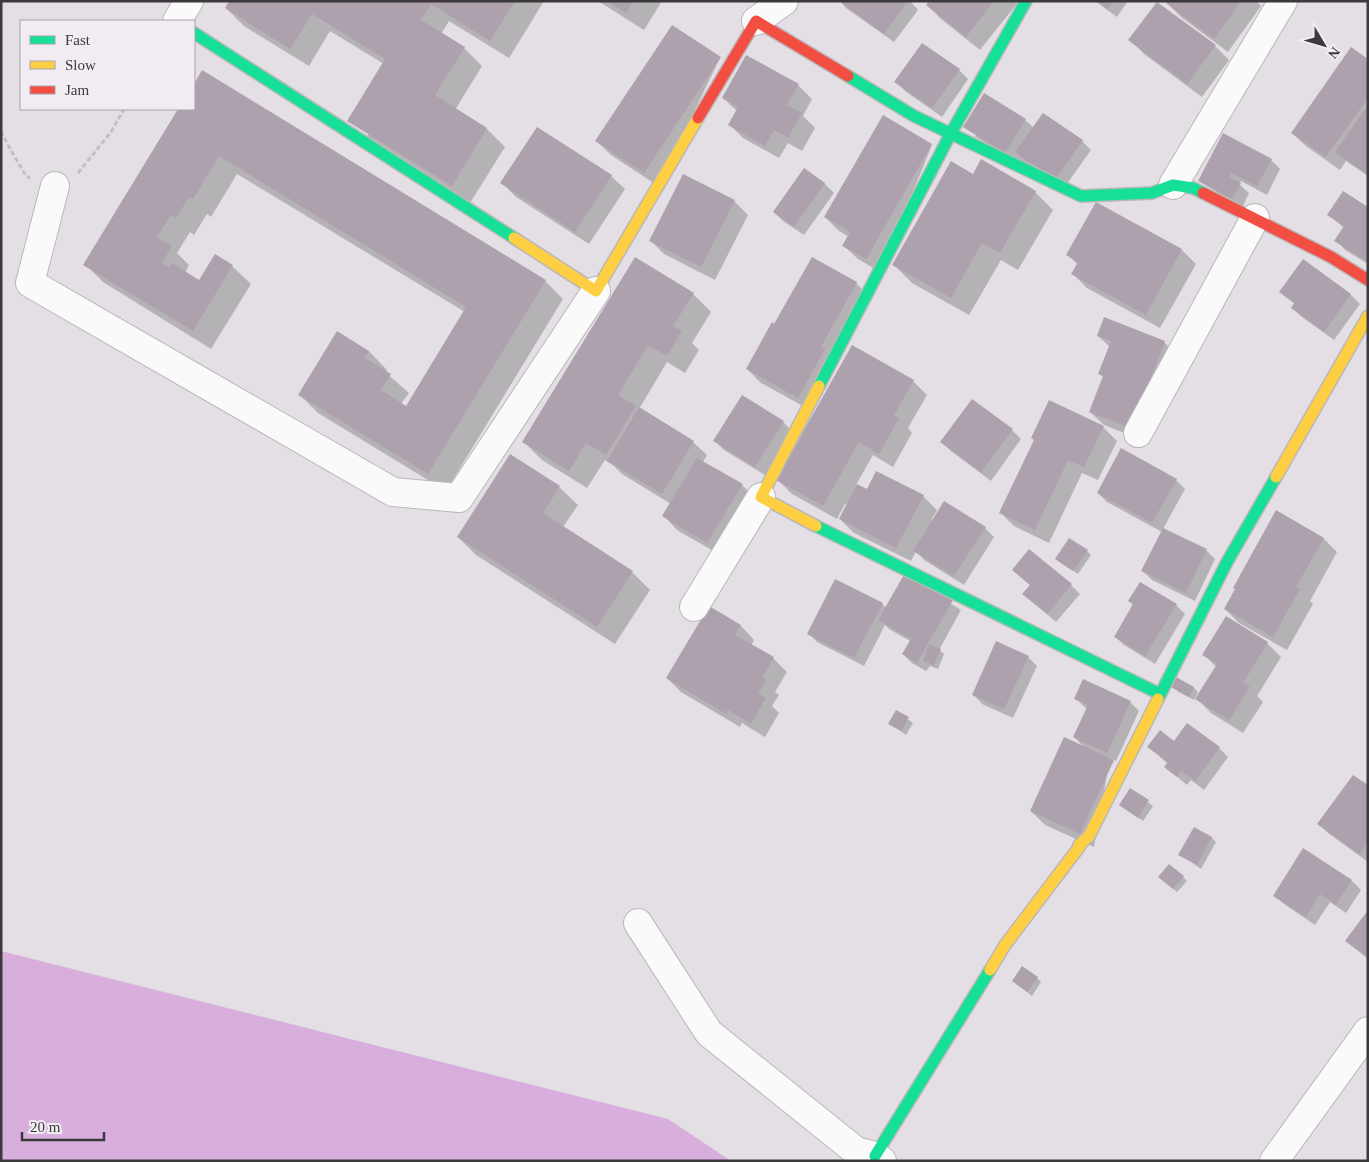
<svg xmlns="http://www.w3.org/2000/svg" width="1369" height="1162" font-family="Georgia,serif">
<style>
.water{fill:#d7aedc}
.shadow{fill:#0003}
.building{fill:#ada1ae}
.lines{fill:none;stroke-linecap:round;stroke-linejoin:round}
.street-casing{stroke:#bab7ba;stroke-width:30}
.fast-casing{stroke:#bab7ba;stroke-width:14}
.slow-casing{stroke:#bab7ba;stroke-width:14}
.jam-casing{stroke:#bab7ba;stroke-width:14}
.path{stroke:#c2c1c2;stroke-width:3;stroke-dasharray:5 2.5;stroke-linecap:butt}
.street{stroke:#fbfafb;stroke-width:28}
.fast{stroke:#16e098;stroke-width:11}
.slow{stroke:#ffcf43;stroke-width:11}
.jam{stroke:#f24e42;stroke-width:11}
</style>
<rect width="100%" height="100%" fill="#e3dfe4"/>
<polygon class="water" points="1,951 668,1119 731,1161 1,1161"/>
<g class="shadow">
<polygon points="230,1 544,1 509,58 449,21 441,34 464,48 482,66 455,110 487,129 505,147 470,203 367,139 384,64 330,31 309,66 244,26 226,8"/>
<polygon points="598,1 662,1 644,30"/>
<polygon points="840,1 910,1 918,10 894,42 846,8"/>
<polygon points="931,1 1019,1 980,50 941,19 927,5"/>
<polygon points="1095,1 1128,1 1117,17"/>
<polygon points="1169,1 1256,1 1261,6 1228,52 1181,17 1167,3"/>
<polygon points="1157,3 1215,46 1229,60 1202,97 1144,54 1130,40"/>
<polygon points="720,58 658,186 611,155 597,141"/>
<polygon points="1368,60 1368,176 1346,161 1340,170 1306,146 1292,133"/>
<polygon points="959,70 968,79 942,117 905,91 896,82"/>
<polygon points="202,72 545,281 563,299 446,491 318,413 300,395 369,351 387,370 385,372 409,393 401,404 406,408 465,312 237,174 211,217 207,214 194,235 190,232 177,253 189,265 185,273 200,282 215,255 232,266 251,284 211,349 103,282 85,264 180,109 194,109 194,86"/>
<polygon points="798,85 812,99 803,116 815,128 802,151 788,143 779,158 743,138 729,124 737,111 723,98"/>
<polygon points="1025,120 1034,128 1082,141 1091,150 1064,188 974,136"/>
<polygon points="932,145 880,272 858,259 844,246 849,237 839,231 825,217"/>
<polygon points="1271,160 1280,169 1267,195 1241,181 1239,184 1249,193 1242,208 1199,181"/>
<polygon points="804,170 825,184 834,193 804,235 783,221 774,212"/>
<polygon points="973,175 1035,192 1053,210 1018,270 1001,260 969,315 912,283 894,265"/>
<polygon points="611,176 625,189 589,244 516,197 502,183"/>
<polygon points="734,201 748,215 715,280 664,254 651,241"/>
<polygon points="1096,203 1182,250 1196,264 1160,328 1087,288 1073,274 1078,265 1068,255"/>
<polygon points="1368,208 1368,264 1345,250 1336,240 1344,228 1329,215"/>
<polygon points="812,258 856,283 870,297 812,411 761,383 747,369 775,325"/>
<polygon points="1303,261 1351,295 1360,304 1334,340 1302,317 1292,307 1295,304 1280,292"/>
<polygon points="693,294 711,312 692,343 699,350 685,373 667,362 639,409 693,442 707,455 703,462 742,485 756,499 722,556 677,530 664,516 671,504 622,474 614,466 605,460 587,488 542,460 524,442"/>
<polygon points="1098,336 1164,342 1178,356 1145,441 1104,425 1090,412 1104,378 1099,373 1110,347"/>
<polygon points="913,381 927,395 908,428 912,433 893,467 873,455 856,485 867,490 923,496 937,510 931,521 933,522 985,528 994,537 964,585 924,560 916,551 911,561 854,533 840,519 848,505 845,504 837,519 792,494 778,480"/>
<polygon points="783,422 792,431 765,475 724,450 715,441"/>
<polygon points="1103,427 1117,441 1098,480 1082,473 1049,543 1014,526 1000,512"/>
<polygon points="1012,430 1021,439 991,481 951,451 942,442"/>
<polygon points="1176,480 1185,489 1163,529 1206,550 1215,559 1195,601 1152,580 1143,571 1162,532 1107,502 1098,493"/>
<polygon points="559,487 578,505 563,527 632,572 650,590 615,644 476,555 458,537"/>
<polygon points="1324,539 1337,552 1310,601 1313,604 1287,650 1239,623 1225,609"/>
<polygon points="1087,551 1091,555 1078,574 1061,563"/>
<polygon points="1013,570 1071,585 1080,594 1056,622 1024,594 1031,586"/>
<polygon points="905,575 961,610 939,650 944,654 938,669 930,666 926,671 912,663 903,654 910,641 889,629 885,625 864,666 817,642 808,633 882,604 886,608"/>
<polygon points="1129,601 1176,605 1185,614 1155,664 1124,645 1115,636 1134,606"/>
<polygon points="709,607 741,626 754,640 751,646 773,658 787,672 775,692 779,695 772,706 779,713 765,737 742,723 740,727 681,692 667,678"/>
<polygon points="1267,643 1281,657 1257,696 1263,702 1243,733 1211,713 1197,699 1217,668 1204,654"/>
<polygon points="1028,657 1037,666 1013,718 982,704 973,694"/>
<polygon points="1177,679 1194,688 1198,692 1194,700 1177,691"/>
<polygon points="1075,698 1130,702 1139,711 1116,761 1110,758 1094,847 1045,825 1031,811 1086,749 1074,737 1087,709"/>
<polygon points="896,711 913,723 906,735 889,723"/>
<polygon points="1174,742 1219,748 1228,757 1204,790 1191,780 1187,785 1165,767 1168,764 1149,747"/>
<polygon points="1368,787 1368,862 1328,833 1319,824"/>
<polygon points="1130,789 1153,806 1143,821 1120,805"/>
<polygon points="1194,829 1212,838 1216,842 1201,869 1180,854"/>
<polygon points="1303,850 1352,881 1361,890 1346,913 1330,902 1315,925 1284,904 1274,895"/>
<polygon points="1183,877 1187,881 1177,892 1164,881"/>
<polygon points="1368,912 1368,959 1347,941"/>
<polygon points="1037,978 1041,982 1032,996 1013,981"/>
</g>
<g class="building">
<polygon points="229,1 515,1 490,41 431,4 421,20 465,47 435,95 487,128 452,186 347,121 385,59 312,14 290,49 225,8"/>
<polygon points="607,1 633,1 626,13"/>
<polygon points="839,1 908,1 884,34"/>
<polygon points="929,1 994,1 966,37 926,5"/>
<polygon points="1097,1 1113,1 1107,9"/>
<polygon points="1167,1 1241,1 1214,39 1166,3"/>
<polygon points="1157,2 1216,45 1187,84 1128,40"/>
<polygon points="672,25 721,57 644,173 595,141"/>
<polygon points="922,43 960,69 932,108 894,82"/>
<polygon points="1351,47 1368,59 1368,98 1326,157 1291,133"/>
<polygon points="746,55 799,84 787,105 802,113 788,138 774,130 765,146 728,125 738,107 722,98"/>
<polygon points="202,70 546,280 428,474 298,395 337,331 369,351 365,358 391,374 381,390 406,406 466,307 219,156 193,199 189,197 176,218 171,215 157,237 172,246 162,263 169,267 172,263 199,280 215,254 233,265 193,331 83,265 178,109 194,109 194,84"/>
<polygon points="984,93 1026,119 1005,153 963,127"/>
<polygon points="1368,105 1368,175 1335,152"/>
<polygon points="1043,113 1083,140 1055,180 1015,152"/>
<polygon points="883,115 932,144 866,259 842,246 850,232 824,217"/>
<polygon points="537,127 612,175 575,232 500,183"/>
<polygon points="1223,133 1272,159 1257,186 1231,173 1229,177 1241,183 1232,199 1198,181"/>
<polygon points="981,159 1036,191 1000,253 982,243 951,298 892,265 951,161 973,174"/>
<polygon points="804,168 825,183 794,227 773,212"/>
<polygon points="683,174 735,200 701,267 649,241"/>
<polygon points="1343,191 1368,207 1368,262 1334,241 1344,226 1327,215"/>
<polygon points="1096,202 1182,249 1146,315 1071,274 1078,262 1066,255"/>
<polygon points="635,257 694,293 673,326 682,331 667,356 648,345 618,395 636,406 606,455 586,443 569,471 522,442"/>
<polygon points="812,257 857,282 821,347 825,349 798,398 746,369 772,322 774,324"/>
<polygon points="1303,259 1351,294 1324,332 1291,308 1294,303 1279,292"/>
<polygon points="1104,317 1165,341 1131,428 1089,412 1103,376 1098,374 1111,341 1097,336"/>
<polygon points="852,345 914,380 894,415 899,418 879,454 859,442 823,506 776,480"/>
<polygon points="742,395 784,421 755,467 713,441"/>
<polygon points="972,399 1013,429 981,472 940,442"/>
<polygon points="1049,400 1104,426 1084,467 1068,460 1035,530 999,513 1034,440 1031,438"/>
<polygon points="639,407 694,441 662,494 607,461"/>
<polygon points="1121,448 1177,479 1152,523 1097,493"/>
<polygon points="510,454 560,486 543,513 633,571 597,627 457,537"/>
<polygon points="697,458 743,484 707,543 662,516"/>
<polygon points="876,471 924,495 896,548 839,519 857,484 867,489"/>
<polygon points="944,501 986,527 954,576 913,551"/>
<polygon points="1276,510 1324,538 1296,587 1300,589 1273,637 1224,609 1235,589 1233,588"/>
<polygon points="1163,528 1207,549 1186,593 1141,571"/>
<polygon points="1069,538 1088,550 1073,571 1055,559"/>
<polygon points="1029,549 1072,584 1047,614 1022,594 1030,585 1012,570"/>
<polygon points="905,573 953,600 917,663 902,654 911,639 878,620"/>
<polygon points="835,579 883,603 854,658 807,634"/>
<polygon points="1140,582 1177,604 1145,656 1114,637 1133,604 1128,601"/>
<polygon points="709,606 741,625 735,635 774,657 762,678 766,680 758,693 766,698 751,724 728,710 726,714 666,678"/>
<polygon points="1226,616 1268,642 1243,683 1250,687 1229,720 1195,699 1217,664 1202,655"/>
<polygon points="996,641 1029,656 1004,709 972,695"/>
<polygon points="929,644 941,649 934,665 923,661"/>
<polygon points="1176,677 1194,687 1189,697 1171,687"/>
<polygon points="1083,679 1131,701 1107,753 1073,737 1088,705 1074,699"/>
<polygon points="896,710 909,717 901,731 888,724"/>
<polygon points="1187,723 1220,747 1195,781 1181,771 1177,777 1164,767 1168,762 1147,747 1160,730 1174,741"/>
<polygon points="1064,737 1114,760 1080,834 1030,811"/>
<polygon points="1353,775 1368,785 1368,843 1359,854 1317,824"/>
<polygon points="1130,788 1149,800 1138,818 1119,805"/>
<polygon points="1194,827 1212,837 1197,865 1178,855"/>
<polygon points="1303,848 1352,880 1336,905 1320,894 1306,917 1273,896"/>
<polygon points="1169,864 1184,876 1173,889 1158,877"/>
<polygon points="1368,910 1368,958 1345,941"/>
<polygon points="1022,966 1038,977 1027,992 1012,981"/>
</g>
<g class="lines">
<defs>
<g id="street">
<polyline points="177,21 189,1"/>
<polyline points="756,21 784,1"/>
<polyline points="1173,185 1283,1"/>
<polyline points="55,186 30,283 393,492 459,498 596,291"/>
<polyline points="1138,433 1255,218"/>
<polyline points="694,607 761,497"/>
<polyline points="638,923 709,1033 856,1151 875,1156 882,1161"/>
<polyline points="1274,1161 1368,1031"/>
</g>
<g id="fast">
<polyline points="194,33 514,238"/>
<polyline points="848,76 914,116 1081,196 1152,193 1173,185 1193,188 1203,193"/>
<polyline points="819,386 951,133 1026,1"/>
<polyline points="816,526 1160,694"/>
<polyline points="1158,699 1227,562 1276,477"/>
<polyline points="875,1156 990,970"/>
</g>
<g id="slow">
<polyline points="514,238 596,291 698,118"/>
<polyline points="1276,477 1368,316"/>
<polyline points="816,526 761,497 819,386"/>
<polyline points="990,970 1005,945 1080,846 1079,845 1089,836 1158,699"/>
</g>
<g id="jam">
<polyline points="698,118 756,21 848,76"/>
<polyline points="1203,193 1331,257 1368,280"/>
</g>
</defs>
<use href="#street" class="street-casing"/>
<use href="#fast" class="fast-casing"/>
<use href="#slow" class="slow-casing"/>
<use href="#jam" class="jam-casing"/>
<g class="path">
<polyline points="1,131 8,145 26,176 30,178"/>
<polyline points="78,173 111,132 124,109"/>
</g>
<use href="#street" class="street"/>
<use href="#fast" class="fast"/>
<use href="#slow" class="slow"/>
<use href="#jam" class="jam"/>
</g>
<rect width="1369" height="1162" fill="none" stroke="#3c393c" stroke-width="5"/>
<rect x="20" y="20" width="175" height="90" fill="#f1ebf2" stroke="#a9a4a9"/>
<rect x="30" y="36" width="25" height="8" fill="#16e098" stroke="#a9a4a9"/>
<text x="65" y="45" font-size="15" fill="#3c393c">Fast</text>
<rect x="30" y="61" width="25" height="8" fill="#ffcf43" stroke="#a9a4a9"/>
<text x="65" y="70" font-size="15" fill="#3c393c">Slow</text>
<rect x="30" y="86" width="25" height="8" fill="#f24e42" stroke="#a9a4a9"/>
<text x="65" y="95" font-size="15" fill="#3c393c">Jam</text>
<g transform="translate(1324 45) rotate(128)" stroke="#f1ebf2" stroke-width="4" paint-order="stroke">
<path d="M0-4L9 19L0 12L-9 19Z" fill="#3c393c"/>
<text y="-8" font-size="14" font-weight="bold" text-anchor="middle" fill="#3c393c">N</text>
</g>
<path d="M22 1132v8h82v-8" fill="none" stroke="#3c393c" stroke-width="2.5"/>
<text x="30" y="1132" font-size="15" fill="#3c393c" stroke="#f1ebf2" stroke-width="4" paint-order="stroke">20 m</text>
</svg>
